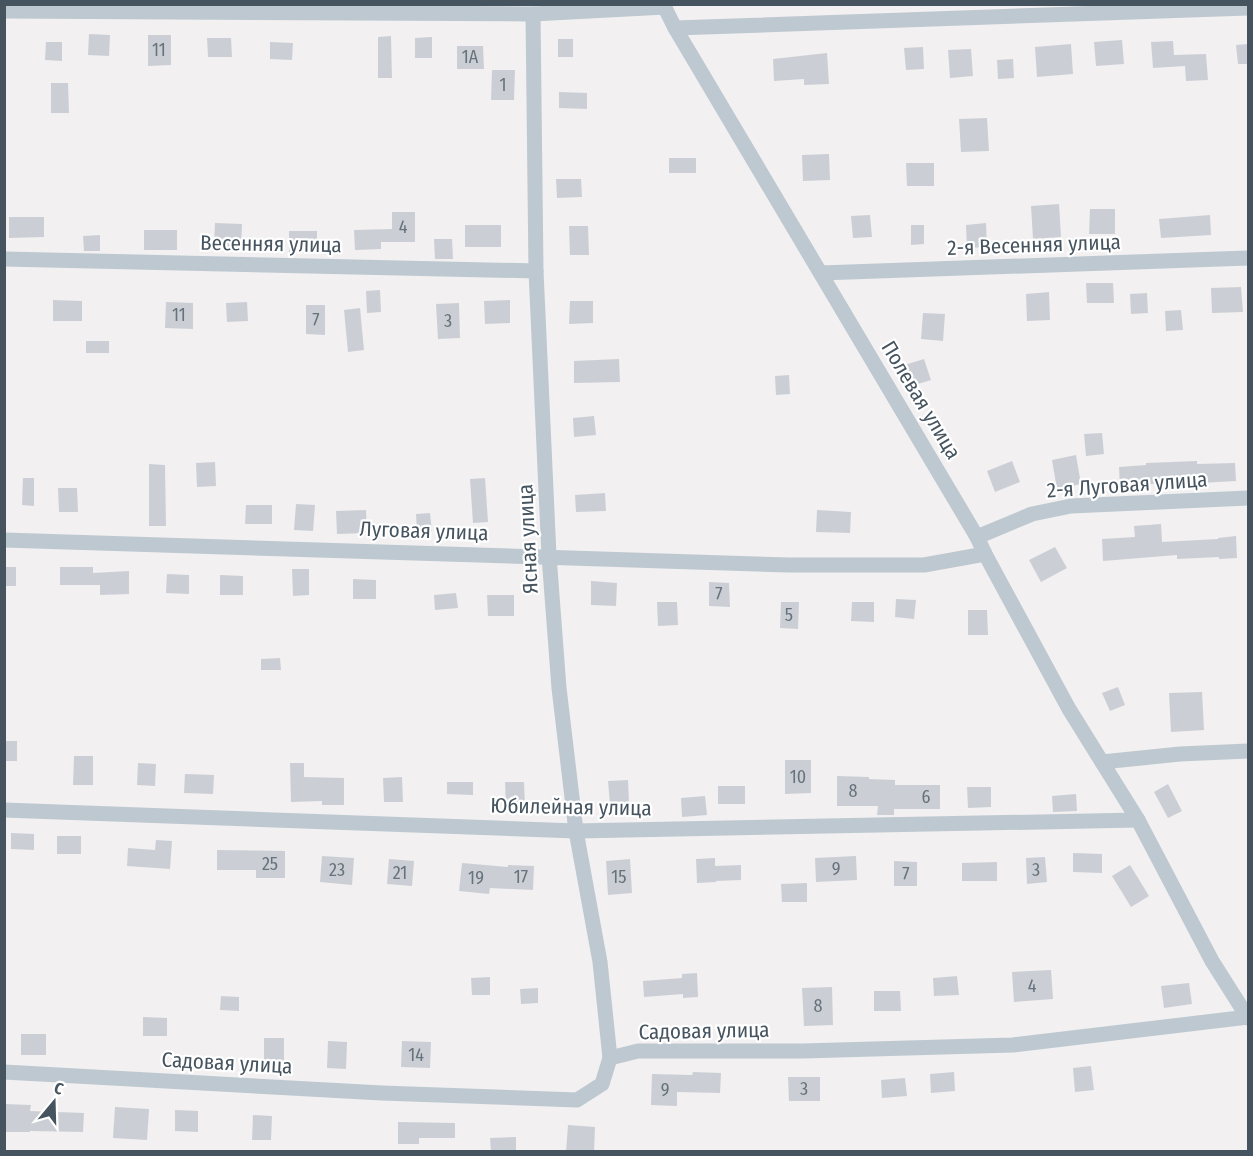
<svg xmlns="http://www.w3.org/2000/svg" width="1253" height="1156" font-family="'Fira Sans Condensed',sans-serif">
<style>
.building{fill:#cbcfd5}
.lines{fill:none;stroke-linecap:round;stroke-linejoin:round}
.street{stroke:#bdc8d0;stroke-width:15}
.labels{text-anchor:middle;dominant-baseline:central;stroke-width:4.5;stroke-linejoin:round;paint-order:stroke}
.number-label{font-size:18px;fill:#67737c}
.street-label{font-size:21px;fill:#46545f;stroke:#fff}
</style>
<rect width="100%" height="100%" fill="#f2f0f0"/>
<g class="building">
<polygon points="89,34 110,35 109,56 88,55"/>
<polygon points="148,35 171,35 171,65 148,66"/>
<polygon points="391,36 392,78 378,78 378,37"/>
<polygon points="432,37 432,58 415,58 415,38"/>
<polygon points="207,38 231,38 232,57 208,57"/>
<rect x="558" y="39" width="15" height="18"/>
<polygon points="1122,40 1124,64 1096,66 1094,42"/>
<polygon points="1173,41 1174,55 1206,54 1208,80 1186,81 1185,66 1153,68 1151,42"/>
<polygon points="46,42 62,42 62,61 45,60"/>
<polygon points="270,42 293,43 292,60 270,59"/>
<polygon points="1071,44 1073,74 1037,77 1035,47"/>
<polygon points="1248,44 1248,64 1238,64 1236,45"/>
<polygon points="457,46 483,46 484,69 457,69"/>
<polygon points="923,47 924,69 906,70 904,48"/>
<polygon points="971,49 973,76 950,78 948,50"/>
<polygon points="827,53 829,84 804,85 804,79 774,81 773,59"/>
<polygon points="1013,59 1014,78 998,79 997,60"/>
<polygon points="492,70 515,70 514,100 491,100"/>
<polygon points="51,83 68,83 69,113 51,113"/>
<polygon points="559,92 587,93 587,109 559,108"/>
<polygon points="987,118 989,151 961,152 959,119"/>
<polygon points="829,154 830,180 803,181 802,155"/>
<rect x="669" y="158" width="27" height="15"/>
<polygon points="906,163 934,163 934,186 907,186"/>
<polygon points="556,179 581,179 582,197 557,198"/>
<polygon points="1059,204 1061,237 1033,239 1031,206"/>
<polygon points="1090,209 1115,209 1115,234 1089,234"/>
<polygon points="392,212 415,212 415,242 381,242 381,249 355,250 354,230 392,229"/>
<polygon points="870,215 872,237 853,238 851,216"/>
<polygon points="1210,215 1211,235 1161,238 1159,219"/>
<polygon points="9,217 44,217 44,237 9,238"/>
<polygon points="215,223 242,224 241,247 214,246"/>
<polygon points="986,223 987,247 967,248 966,225"/>
<rect x="465" y="225" width="36" height="22"/>
<polygon points="911,225 924,225 924,244 911,245"/>
<polygon points="569,226 588,226 589,255 570,255"/>
<rect x="144" y="230" width="33" height="20"/>
<polygon points="289,231 317,231 317,253 289,252"/>
<polygon points="100,235 100,251 84,251 83,236"/>
<polygon points="434,239 452,239 453,259 435,259"/>
<polygon points="1086,283 1113,283 1114,303 1087,303"/>
<polygon points="1241,287 1243,312 1212,313 1211,288"/>
<polygon points="380,290 381,312 367,313 366,291"/>
<polygon points="1049,292 1050,320 1027,321 1026,294"/>
<polygon points="1147,293 1148,313 1131,314 1130,294"/>
<polygon points="53,300 82,301 82,321 53,321"/>
<polygon points="510,300 510,323 485,324 484,301"/>
<polygon points="570,301 593,301 593,323 569,324"/>
<polygon points="166,302 193,303 193,329 165,328"/>
<polygon points="247,302 248,321 227,322 226,303"/>
<polygon points="459,303 460,338 438,339 436,304"/>
<polygon points="306,305 325,305 325,335 306,334"/>
<polygon points="360,308 364,350 348,352 344,310"/>
<polygon points="1181,310 1183,330 1166,331 1165,311"/>
<polygon points="923,313 945,314 943,341 921,339"/>
<rect x="86" y="341" width="23" height="12"/>
<polygon points="619,359 620,382 574,383 574,361"/>
<polygon points="924,359 931,380 905,388 898,367"/>
<polygon points="789,375 790,394 776,395 775,376"/>
<polygon points="594,416 596,435 574,437 573,418"/>
<polygon points="1102,433 1104,454 1086,456 1084,434"/>
<polygon points="1076,455 1081,484 1057,489 1052,460"/>
<polygon points="1012,461 1020,482 995,492 987,471"/>
<polygon points="1197,461 1197,464 1235,463 1236,481 1181,484 1181,482 1138,485 1138,487 1120,488 1119,467 1146,465 1146,463"/>
<polygon points="215,462 216,486 197,487 196,463"/>
<polygon points="149,464 165,465 166,526 149,526"/>
<polygon points="23,478 34,478 34,506 22,505"/>
<polygon points="485,478 488,522 473,523 470,479"/>
<polygon points="58,488 77,488 78,512 59,512"/>
<polygon points="605,493 606,511 576,512 575,495"/>
<polygon points="296,504 315,505 313,531 294,530"/>
<polygon points="246,505 272,505 272,524 245,524"/>
<polygon points="366,510 367,533 337,534 336,511"/>
<polygon points="817,510 851,512 850,533 816,532"/>
<polygon points="430,513 432,532 417,533 416,514"/>
<polygon points="1161,524 1162,542 1218,539 1218,538 1236,536 1237,558 1219,559 1219,557 1177,559 1177,555 1103,561 1102,539 1135,537 1134,526"/>
<polygon points="1055,547 1067,568 1041,582 1029,560"/>
<rect x="4" y="567" width="12" height="19"/>
<polygon points="60,567 93,567 93,573 129,571 129,594 100,595 100,585 60,585"/>
<polygon points="292,569 309,569 309,595 293,596"/>
<polygon points="167,574 189,575 189,594 166,593"/>
<polygon points="220,575 243,576 243,595 220,595"/>
<polygon points="353,579 376,580 376,599 353,599"/>
<polygon points="591,581 617,583 616,606 591,605"/>
<polygon points="709,582 729,583 730,607 709,606"/>
<polygon points="456,593 458,608 435,610 434,595"/>
<polygon points="487,595 514,595 514,616 488,616"/>
<polygon points="896,599 916,600 914,619 895,617"/>
<polygon points="657,602 677,602 678,625 658,626"/>
<polygon points="781,602 799,602 798,629 780,628"/>
<polygon points="852,602 874,602 874,622 851,621"/>
<polygon points="968,610 987,610 988,635 968,635"/>
<polygon points="280,658 281,670 261,670 261,659"/>
<polygon points="1118,687 1125,705 1110,711 1102,693"/>
<polygon points="1202,692 1204,730 1171,732 1169,693"/>
<rect x="4" y="741" width="13" height="20"/>
<polygon points="74,756 93,756 93,785 73,785"/>
<polygon points="785,760 811,760 811,793 785,794"/>
<polygon points="138,763 156,764 155,786 137,785"/>
<polygon points="290,763 304,763 304,777 344,778 344,805 322,805 322,801 291,802"/>
<polygon points="185,774 214,775 213,794 184,793"/>
<polygon points="837,776 869,777 869,779 895,780 895,785 940,785 940,809 894,809 894,815 877,815 878,806 837,806"/>
<polygon points="402,777 403,802 384,802 383,778"/>
<polygon points="628,780 629,803 610,804 608,781"/>
<polygon points="447,782 473,782 473,795 447,794"/>
<polygon points="505,782 524,782 525,806 506,807"/>
<polygon points="1168,784 1182,811 1168,818 1154,792"/>
<rect x="718" y="786" width="27" height="18"/>
<polygon points="967,787 991,787 991,807 968,808"/>
<polygon points="1076,794 1077,811 1053,812 1052,796"/>
<polygon points="705,796 707,815 682,817 681,798"/>
<polygon points="11,833 34,834 34,850 11,849"/>
<rect x="57" y="836" width="24" height="18"/>
<polygon points="156,840 172,841 170,869 127,866 128,848 155,850"/>
<polygon points="217,850 285,851 285,878 256,878 256,870 217,870"/>
<polygon points="1073,853 1102,854 1102,873 1073,872"/>
<polygon points="322,856 354,858 352,885 320,882"/>
<polygon points="856,856 857,880 816,882 815,858"/>
<polygon points="1045,857 1047,882 1027,884 1026,858"/>
<polygon points="715,858 715,866 741,865 741,880 716,881 716,882 697,883 696,859"/>
<polygon points="389,859 414,861 412,886 387,884"/>
<polygon points="630,859 632,893 608,895 606,861"/>
<polygon points="894,861 917,862 917,886 894,886"/>
<polygon points="997,862 997,881 962,881 962,863"/>
<polygon points="462,863 508,867 508,865 534,866 533,890 490,888 489,894 459,891"/>
<polygon points="1130,865 1149,896 1131,907 1112,876"/>
<polygon points="807,883 807,902 782,902 781,884"/>
<polygon points="1051,970 1053,999 1014,1002 1012,972"/>
<polygon points="697,973 698,997 683,998 683,994 644,997 643,981 682,978 682,974"/>
<polygon points="957,976 959,995 934,996 933,978"/>
<polygon points="490,977 490,995 472,995 471,978"/>
<polygon points="1189,983 1192,1004 1164,1008 1161,986"/>
<polygon points="832,987 833,1025 804,1026 802,988"/>
<polygon points="538,988 538,1003 521,1004 520,989"/>
<polygon points="874,991 900,991 901,1011 874,1011"/>
<polygon points="221,996 239,997 239,1011 220,1010"/>
<polygon points="143,1017 167,1018 167,1036 143,1036"/>
<rect x="21" y="1034" width="25" height="21"/>
<rect x="264" y="1038" width="20" height="29"/>
<polygon points="328,1041 347,1042 346,1069 327,1068"/>
<polygon points="402,1041 431,1042 430,1068 401,1067"/>
<polygon points="1091,1066 1094,1090 1075,1092 1073,1068"/>
<polygon points="693,1072 721,1073 720,1093 677,1092 677,1106 651,1105 652,1074 692,1075"/>
<polygon points="954,1072 955,1091 931,1093 930,1074"/>
<polygon points="788,1077 820,1077 820,1101 789,1101"/>
<polygon points="905,1078 907,1096 882,1098 881,1080"/>
<polygon points="4,1104 31,1105 30,1111 84,1113 83,1132 30,1131 30,1132 4,1132"/>
<polygon points="115,1107 149,1109 147,1140 113,1138"/>
<polygon points="175,1110 198,1111 198,1132 175,1131"/>
<polygon points="253,1115 272,1116 271,1140 252,1140"/>
<polygon points="398,1122 455,1123 455,1138 419,1138 419,1144 398,1144"/>
<polygon points="568,1125 595,1127 594,1152 566,1152"/>
<polygon points="516,1137 516,1152 491,1152 490,1138"/>
</g>
<g class="lines">
<g class="street">
<polyline points="663,4 675,28 977,537 985,554 1069,709 1138,820 1212,961 1248,1018"/>
<polyline points="4,11 533,14 665,7"/>
<polyline points="533,14 536,271 549,556 559,688 576,831 600,962 610,1058"/>
<polyline points="675,28 1248,8"/>
<polyline points="4,259 536,271"/>
<polyline points="821,273 1248,258"/>
<polyline points="977,537 1032,514 1071,506 1248,498"/>
<polyline points="4,540 789,565 924,565 985,554"/>
<polyline points="1102,762 1180,754 1248,751"/>
<polyline points="4,810 576,831 1138,820"/>
<polyline points="4,1072 382,1093 577,1100 602,1084 610,1058 638,1051 803,1051 1013,1045 1248,1017"/>
</g>
</g>
<g class="labels">
<g class="number-label">
<text x="159" y="50">11</text>
<text x="470" y="57">1А</text>
<text x="503" y="85">1</text>
<text x="403" y="227">4</text>
<text x="179" y="315">11</text>
<text x="316" y="320">7</text>
<text x="448" y="321">3</text>
<text x="719" y="594">7</text>
<text x="789" y="615">5</text>
<text x="798" y="777">10</text>
<text x="853" y="791">8</text>
<text x="926" y="797">6</text>
<text x="270" y="864">25</text>
<text x="836" y="869">9</text>
<text x="337" y="870">23</text>
<text x="1036" y="870">3</text>
<text x="400" y="873">21</text>
<text x="906" y="874">7</text>
<text x="521" y="877">17</text>
<text x="619" y="877">15</text>
<text x="476" y="878">19</text>
<text x="1032" y="986">4</text>
<text x="818" y="1006">8</text>
<text x="416" y="1055">14</text>
<text x="804" y="1089">3</text>
<text x="665" y="1090">9</text>
</g>
<g class="street-label">
<text transform="translate(271 244) rotate(1)">Весенняя улица</text>
<text transform="translate(1034 245) rotate(-2)">2-я Весенняя улица</text>
<text transform="translate(921 400) rotate(59)">Полевая улица</text>
<text transform="translate(1127 485) rotate(-4)">2-я Луговая улица</text>
<text transform="translate(424 531) rotate(2)">Луговая улица</text>
<text transform="translate(528 539) rotate(-93)">Ясная улица</text>
<text transform="translate(571 807) rotate(1)">Юбилейная улица</text>
<text transform="translate(704 1031) rotate(-1)">Садовая улица</text>
<text transform="translate(227 1063) rotate(3)">Садовая улица</text>
</g>
</g>
<rect width="1253" height="1156" fill="none" stroke="#46545f" stroke-width="12"/>
<g transform="translate(54 1102) rotate(19)" stroke="#ffffff" stroke-width="4.5" paint-order="stroke">
<path d="M0-4.5L10 22L0 15L-10 22Z" fill="#46545f"/>
<text y="-9" font-size="16" font-weight="bold" text-anchor="middle" fill="#46545f">С</text>
</g>
</svg>
